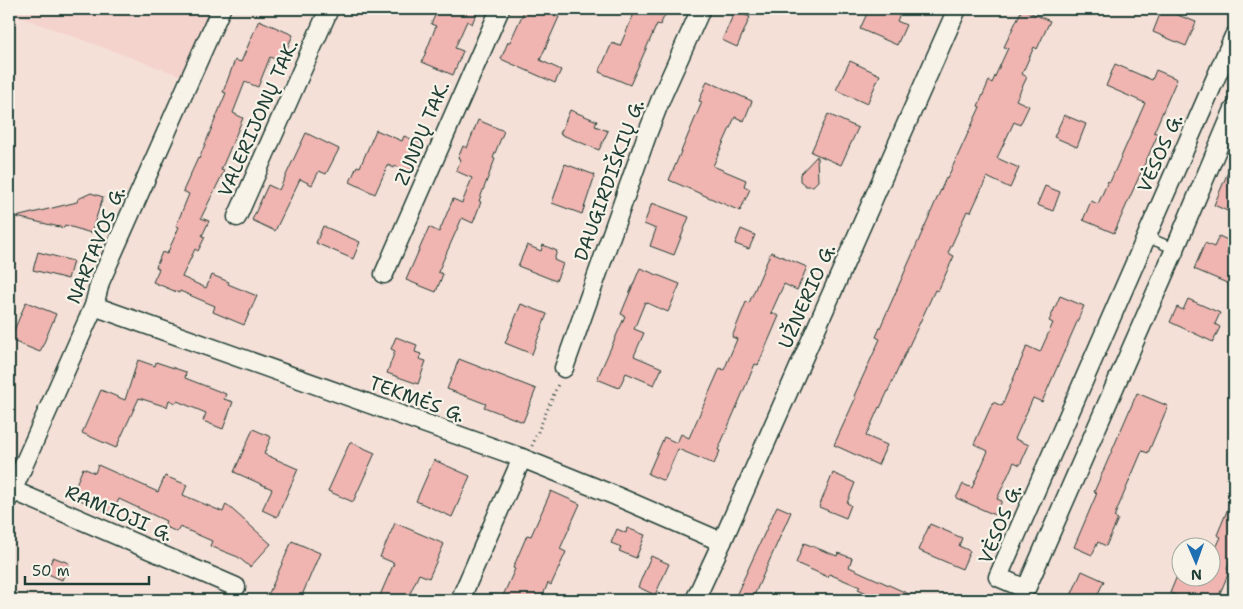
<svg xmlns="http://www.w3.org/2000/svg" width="1243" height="609" font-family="'Shantell Sans',sans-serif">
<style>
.built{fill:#f4d3cc}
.building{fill:#f0b5b1;stroke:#1f3d34}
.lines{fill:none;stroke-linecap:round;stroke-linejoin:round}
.lane-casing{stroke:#1f3d34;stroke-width:12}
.street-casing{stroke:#1f3d34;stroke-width:21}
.path{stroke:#1f3d34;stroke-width:3;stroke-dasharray:1 4;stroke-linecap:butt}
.lane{stroke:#f7f3e8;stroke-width:9}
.street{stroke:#f7f3e8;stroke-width:18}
.labels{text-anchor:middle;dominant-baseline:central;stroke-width:4.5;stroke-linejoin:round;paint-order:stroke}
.street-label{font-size:19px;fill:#1f3d34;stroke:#f7f3e8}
</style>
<rect width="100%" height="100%" fill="#f5e0d8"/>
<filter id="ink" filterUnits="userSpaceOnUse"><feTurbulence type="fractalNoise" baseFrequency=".02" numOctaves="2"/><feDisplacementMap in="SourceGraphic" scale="10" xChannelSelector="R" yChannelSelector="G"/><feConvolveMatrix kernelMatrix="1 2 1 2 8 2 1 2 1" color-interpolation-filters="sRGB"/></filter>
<g filter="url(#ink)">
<polygon class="built" points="9,9 213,9 184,77 9,13"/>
<g class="building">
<polygon points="438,9 478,9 472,24 467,21 455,48 463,51 453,75 422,62 436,26 431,24"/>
<polygon points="525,9 529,9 538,13 541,9 559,17 540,60 561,70 555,83 501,59 508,42 510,42"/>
<polygon points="636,9 668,9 660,25 657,24 630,85 599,72 612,43 620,46"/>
<polygon points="869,9 902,9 897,21 906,25 897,45 860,29"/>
<polygon points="1022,9 1050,21 1037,49 1034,47 1022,74 1027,77 1016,100 1029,106 1020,125 1014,122 997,158 1019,168 1010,188 987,177 971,212 967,211 948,253 954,256 938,291 935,290 880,408 879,407 866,436 887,445 878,465 834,445 856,397 854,396 880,339 876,337 946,178 947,179 980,107 978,106 989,81 992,83 1008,48 1004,47"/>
<polygon points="1162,9 1196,22 1186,46 1153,32"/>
<polygon points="735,11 750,17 737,47 722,40"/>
<polygon points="259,20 293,35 281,62 270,57 258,87 245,82 233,113 243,118 221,170 224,171 201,218 209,221 202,236 205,237 198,251 195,249 182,277 206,288 212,275 229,282 228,284 257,296 244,325 213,312 215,306 180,291 179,293 153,282 159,269 156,267 162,252 167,254 179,227 176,226 189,194 183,191 198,158 199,159 226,93 223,92 235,60 241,62"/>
<polygon points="850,61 880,75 867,104 836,90"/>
<polygon points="1115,64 1152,80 1156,70 1177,79 1154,132 1158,134 1114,233 1083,220 1091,201 1098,204 1108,181 1110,182 1145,103 1106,86"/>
<polygon points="707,81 752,101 744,121 735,117 713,166 746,180 744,186 750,189 740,211 669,180 702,102 699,101"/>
<polygon points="570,110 597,121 595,126 608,131 599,150 560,134"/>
<polygon points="828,114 858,128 841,165 811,152"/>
<polygon points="1064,115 1086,124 1077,147 1054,137"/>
<polygon points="478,120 504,131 493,158 495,159 479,201 481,202 473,223 462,218 438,272 443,274 436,292 406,280 429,227 439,232 453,199 462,203 472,178 456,171 461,159 458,158 463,146 467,148"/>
<polygon points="376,130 402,141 404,136 423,144 410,172 395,166 394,168 388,165 375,194 350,182 357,166 360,167"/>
<polygon points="306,133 339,149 326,174 319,171 312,185 300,179 275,231 252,220 268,185 279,190"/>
<polygon points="817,156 818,181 813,186 806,186 800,181 800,174"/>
<polygon points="1234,158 1234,214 1214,205"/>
<polygon points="565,164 595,175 582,214 552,203"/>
<polygon points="1045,186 1060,192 1053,211 1037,205"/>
<polygon points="91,193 103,197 91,233 65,225 64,228 16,217 77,202 78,199"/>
<polygon points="652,203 689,217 674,255 650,246 656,229 644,224"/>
<polygon points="323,226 360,242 353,259 316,243"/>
<polygon points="741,229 755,235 749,249 735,244"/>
<polygon points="1219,236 1232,242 1227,254 1234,257 1234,286 1194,269 1205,243 1214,247"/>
<polygon points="527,245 541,251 543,245 557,251 554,260 563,264 556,281 518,266"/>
<polygon points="38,252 73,261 68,279 33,270"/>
<polygon points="771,252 807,267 797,290 784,284 771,313 779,316 758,365 755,364 718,450 720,451 714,464 678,449 664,481 648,474 664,437 677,443 681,434 689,438 720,368 724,370 737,339 732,337 746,302 749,303"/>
<polygon points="640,268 680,284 668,312 645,302 634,329 644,333 634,356 662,368 654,385 626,373 619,388 597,379 625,316 621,314"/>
<polygon points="1060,296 1084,306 1042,402 1033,398 1015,439 1029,445 1020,465 1014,462 997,499 1002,501 995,515 956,498 963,484 972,488 988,451 974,444 993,402 1002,406 1027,346 1040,352 1053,323 1049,321"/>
<polygon points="1188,299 1220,313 1215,324 1220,327 1213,342 1170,322 1177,307 1183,310"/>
<polygon points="26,302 56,314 40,352 10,340"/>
<polygon points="521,304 547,314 532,354 505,343"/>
<polygon points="396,337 417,345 415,352 421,354 419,359 426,361 418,384 387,373 395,351 391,349"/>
<polygon points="459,359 536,389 523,422 484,407 486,404 447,389"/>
<polygon points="138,360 155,366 156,362 186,372 185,378 226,394 224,399 233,402 223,429 203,421 206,413 177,401 176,403 169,400 167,407 139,398 116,448 82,433 101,390 125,400"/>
<polygon points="1137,393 1168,406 1148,453 1142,451 1114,517 1118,519 1106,546 1098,542 1092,555 1074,547 1097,493 1094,492"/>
<polygon points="253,429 271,437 264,454 298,469 277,517 262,510 272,489 234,472"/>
<polygon points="350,442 375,453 353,502 328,491"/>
<polygon points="434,460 470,476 452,517 416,501"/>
<polygon points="98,465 158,492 165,476 187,485 183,495 223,512 226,504 271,544 250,567 238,557 210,546 212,541 180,527 177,532 164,526 166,521 119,499 112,514 71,496 83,468 95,473"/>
<polygon points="833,473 855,483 847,503 851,505 846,518 819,507"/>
<polygon points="551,491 580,504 560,549 566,552 551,585 548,583 541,600 501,600 515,569 513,568 527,535 531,536"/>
<polygon points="1234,494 1234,552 1227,569 1230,570 1217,600 1187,600 1170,593 1177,576 1210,576 1210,561 1221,537 1217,535"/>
<polygon points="777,506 791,512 752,600 734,600"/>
<polygon points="395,523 444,544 429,578 419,574 407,600 378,600 394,563 380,557"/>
<polygon points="930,524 962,538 959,546 970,551 962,569 918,550"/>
<polygon points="627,528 645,535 636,558 619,551 621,547 611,543 617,529 626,533"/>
<polygon points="292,541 320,553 300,600 266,600"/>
<polygon points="804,543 837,556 838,553 852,558 849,567 922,600 871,600 873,596 858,589 860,587 829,574 828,577 796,563"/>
<polygon points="651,556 669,564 655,595 638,587"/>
<polygon points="53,557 69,563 62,580 46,573"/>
<polygon points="1082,571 1104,581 1095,600 1069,600"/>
</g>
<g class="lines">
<defs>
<polyline id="lane" points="1147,237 1175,249"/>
<g id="street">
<polyline points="1234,36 998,577 1026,589 1175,249 1234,109"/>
<polyline points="237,217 329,9"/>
<polyline points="384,274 500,9"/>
<polyline points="94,306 522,458 616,496 722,542"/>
<polyline points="564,368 648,132 662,96 701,9"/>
<polyline points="12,490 236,587"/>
<polyline points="9,498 94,306 100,282 221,9"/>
<polyline points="460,600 522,458"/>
<polyline points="695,600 722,542 957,9"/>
</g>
</defs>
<use href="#lane" class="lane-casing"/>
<use href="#street" class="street-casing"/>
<polyline class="path" points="532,446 559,382"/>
<use href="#lane" class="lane"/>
<use href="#street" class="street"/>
</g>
</g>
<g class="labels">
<g class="street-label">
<text transform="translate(258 118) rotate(-66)">VALERIJONŲ TAK.</text>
<text transform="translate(422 133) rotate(-67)">ZUNDŲ TAK.</text>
<text transform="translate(1160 153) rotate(-66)">VĖSOS G.</text>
<text transform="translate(609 180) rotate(-70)">DAUGIRDIŠKIŲ G.</text>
<text transform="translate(96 245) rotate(-68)">NARTAVOS G.</text>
<text transform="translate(807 296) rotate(-66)">UŽNERIO G.</text>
<text transform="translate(417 399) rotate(20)">TEKMĖS G.</text>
<text transform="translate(119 513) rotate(23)">RAMIOJI G.</text>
<text transform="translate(1000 524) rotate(-68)">VĖSOS G.</text>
</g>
</g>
<rect width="1243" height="609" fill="none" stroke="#f7f3e8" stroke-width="30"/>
<rect x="15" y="15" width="1213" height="579" fill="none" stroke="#1f3d34" stroke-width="2" filter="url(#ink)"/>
<g transform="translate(1196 562) rotate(178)"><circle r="24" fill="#f7f3e8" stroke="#a1aaa0"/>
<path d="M0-4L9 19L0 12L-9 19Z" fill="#1f6fb2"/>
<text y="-8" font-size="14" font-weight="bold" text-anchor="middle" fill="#1f3d34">N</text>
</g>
<path d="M25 576v8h124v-8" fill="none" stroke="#1f3d34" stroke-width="2.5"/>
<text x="32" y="576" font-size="15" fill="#1f3d34" stroke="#f7f3e8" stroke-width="4" paint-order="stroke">50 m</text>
</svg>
